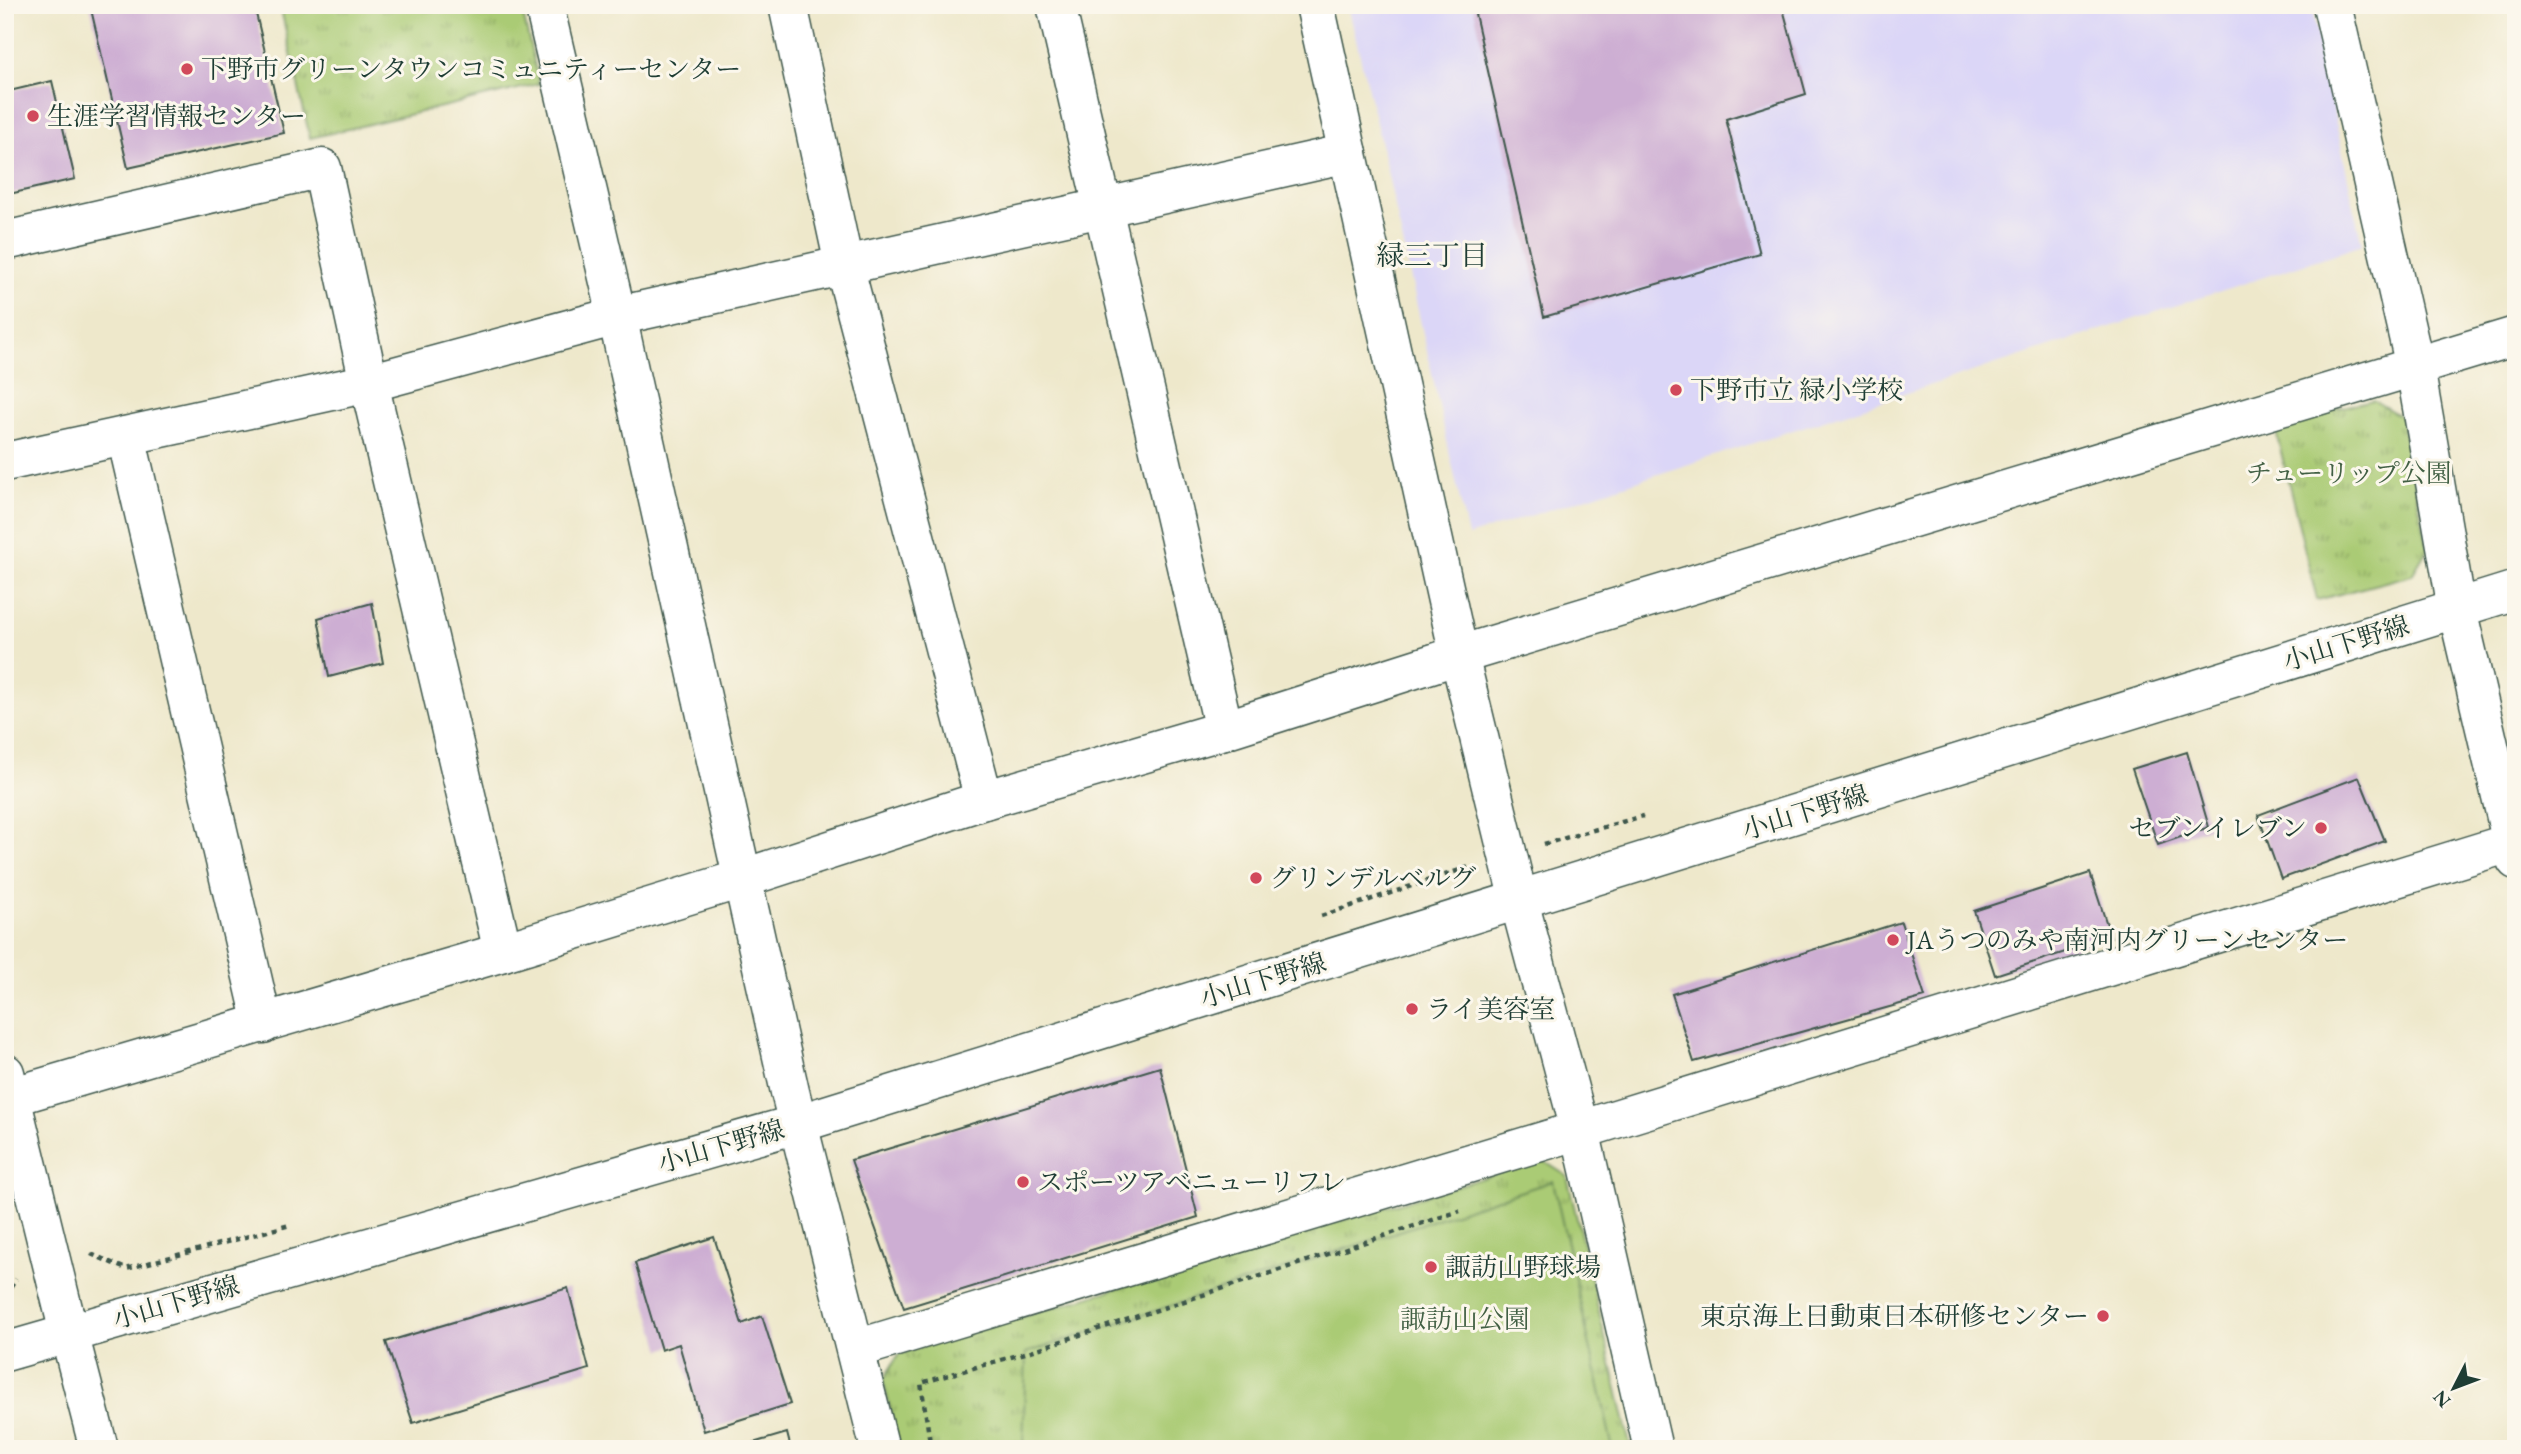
<svg xmlns="http://www.w3.org/2000/svg" width="2521" height="1454" font-family="'EB Garamond','Noto Serif JP',serif">
<style>
.built{fill:#dbd6f7}
.grass{fill:url(#grass-tufts);stroke:#648454;stroke-width:2}
.garden{fill:#aacb74;stroke:#648454;stroke-width:2}
.building{fill:#cdaed3}
.lines{fill:none;stroke-linecap:round;stroke-linejoin:round}
.minor-casing{stroke:#3e574b;stroke-width:41}
.tertiary-casing{stroke:#3e574b;stroke-width:41}
.secondary-casing{stroke:#3e574b;stroke-width:41}
.path{stroke:#3e574b;stroke-width:4.5;stroke-dasharray:5 5;stroke-linecap:butt}
.minor{stroke:#fff;stroke-width:38}
.tertiary{stroke:#fff;stroke-width:38}
.secondary{stroke:#fff;stroke-width:38}
.poi-dot{fill:#d1495b;stroke:#fbf7ec;stroke-width:2.5}
.labels{text-anchor:middle;dominant-baseline:central;stroke-width:6;stroke-linejoin:round;paint-order:stroke}
.poi-label{font-size:26px;fill:#1f3d34;stroke:#fbf7ec;text-anchor:start}
.park-label{font-size:26px;fill:#426044;stroke:#fbf7ec}
.street-label{font-size:26px;fill:#1f3d34;stroke:#fbf7ec}
.neighbourhood-label{font-size:28px;fill:#1f3d34;stroke:#fbf7ec}
</style>
<defs>
<pattern id="grass-tufts" width="24" height="20" patternUnits="userSpaceOnUse" patternTransform="scale(1.75)"><rect width="24" height="20" fill="#aacb74"/><path d="M3 7l-1-3M5 7V3M7 7l1-3M15 17l-1-3M17 17v-4M19 17l1-3" fill="none" stroke="#8aa660"/></pattern>
</defs>
<rect width="100%" height="100%" fill="#fbf7ec"/>
<filter id="ink" filterUnits="userSpaceOnUse"><feTurbulence type="fractalNoise" baseFrequency=".0143" numOctaves="2"/><feDisplacementMap in="SourceGraphic" scale="14" xChannelSelector="R" yChannelSelector="G"/><feConvolveMatrix kernelMatrix="1 2 1 2 8 2 1 2 1" color-interpolation-filters="sRGB"/></filter>
<filter id="wash" filterUnits="userSpaceOnUse"><feTurbulence type="fractalNoise" baseFrequency=".00686" numOctaves="4" result="noise"/><feDisplacementMap in="SourceGraphic" scale="28" xChannelSelector="R" yChannelSelector="G"/><feGaussianBlur stdDeviation="1.57" result="paint"/><feColorMatrix in="noise" values="0 0 0 0 0 0 0 0 0 0 0 0 0 0 0 0 0 1.4 0 .05"/><feComposite in="paint" operator="in"/></filter>
<g filter="url(#wash)">
<rect width="100%" height="100%" fill="#eee8cb"/>
<polygon class="built" points="1348,5 2311,5 2362,245 1468,536 1382,148"/>
<g class="grass">
<polygon points="280,5 521,5 539,84 310,138"/>
<polygon points="2373,400 2400,416 2428,548 2412,575 2317,600 2274,423"/>
<polygon points="1542,1160 1567,1176 1631,1449 900,1449 883,1380 899,1354"/>
</g>
<polygon class="garden" points="1553,1181 1613,1449 1023,1449 1026,1353"/>
<g id="blocks">
<g class="building">
<polygon points="90,5 254,5 284,133 128,168"/>
<polygon points="1473,5 1782,5 1806,94 1726,119 1760,254 1544,317"/>
<polygon points="52,81 75,179 5,195 5,92"/>
<polygon points="372,603 383,663 329,677 318,618"/>
<polygon points="2187,752 2209,827 2158,845 2132,769"/>
<polygon points="2359,777 2385,841 2281,879 2258,815"/>
<polygon points="2090,873 2111,937 1995,975 1974,911"/>
<polygon points="1901,922 1925,997 1694,1062 1672,994"/>
<polygon points="1160,1067 1198,1217 904,1308 851,1160"/>
<polygon points="714,1237 742,1324 762,1316 790,1404 704,1431 679,1344 661,1350 635,1263"/>
<polygon points="568,1288 589,1369 413,1423 386,1342"/>
<polygon points="787,1433 791,1449 736,1449 736,1448"/>
</g>
</g>
</g>
<g filter="url(#ink)">
<use href="#blocks" fill-opacity="0" stroke="#3e574b" stroke-width="2"/>
<g class="lines">
<defs>
<g id="minor">
<polyline points="544,5 617,316 1348,153"/>
<polyline points="788,5 844,265 984,800"/>
<polyline points="1056,5 1224,730"/>
<polyline points="1315,5 1459,655 1519,901 1580,1130 1653,1449"/>
<polyline points="2332,5 2415,367 2457,609 2516,860"/>
<polyline points="5,241 322,168 369,383 503,952"/>
<polyline points="126,436 263,1024"/>
<polyline points="5,462 369,383 617,316 790,1092 880,1449"/>
<polyline points="11,1097 503,952 741,879 984,800 1224,730 1459,655 2516,336"/>
<polyline points="69,1333 99,1449"/>
<polyline points="856,1349 1580,1130 2516,841"/>
</g>
<polyline id="tertiary" points="5,1073 69,1333"/>
<polyline id="secondary" points="5,1352 797,1124 2516,590"/>
</defs>
<use href="#minor" class="minor-casing"/>
<use href="#tertiary" class="tertiary-casing"/>
<use href="#secondary" class="secondary-casing"/>
<g class="path">
<polyline points="1544,844 1643,816"/>
<polyline points="1321,916 1472,866"/>
<polyline points="91,1254 126,1269 290,1225"/>
<polyline points="5,1296 16,1279"/>
<polyline points="931,1449 921,1383 1025,1353 1460,1211"/>
</g>
<use href="#minor" class="minor"/>
<use href="#tertiary" class="tertiary"/>
<use href="#secondary" class="secondary"/>
</g>
</g>
<g class="poi-dot">
<circle cx="187" cy="69" r="7"/>
<circle cx="33" cy="116" r="7"/>
<circle cx="1676" cy="390" r="7"/>
<circle cx="2321" cy="828" r="7"/>
<circle cx="1256" cy="878" r="7"/>
<circle cx="1893" cy="940" r="7"/>
<circle cx="1412" cy="1009" r="7"/>
<circle cx="1023" cy="1182" r="7"/>
<circle cx="1431" cy="1267" r="7"/>
<circle cx="2103" cy="1316" r="7"/>
</g>
<g class="labels">
<g class="poi-label">
<text x="201" y="69">下野市グリーンタウンコミュニティーセンター</text>
<text x="47" y="116">生涯学習情報センター</text>
<text x="1690" y="390">下野市立 緑小学校</text>
<text x="2307" y="828" text-anchor="end">セブンイレブン</text>
<text x="1270" y="878">グリンデルベルグ</text>
<text x="1907" y="940">JAうつのみや南河内グリーンセンター</text>
<text x="1426" y="1009">ライ美容室</text>
<text x="1037" y="1182">スポーツアベニューリフレ</text>
<text x="1445" y="1267">諏訪山野球場</text>
<text x="2089" y="1316" text-anchor="end">東京海上日動東日本研修センター</text>
</g>
<g class="park-label">
<text x="2349" y="473">チューリップ公園</text>
<text x="1465" y="1319">諏訪山公園</text>
</g>
<g class="street-label">
<text transform="translate(2346 643) rotate(-17)">小山下野線</text>
<text transform="translate(1805 812) rotate(-17)">小山下野線</text>
<text transform="translate(1263 980) rotate(-17)">小山下野線</text>
<text transform="translate(721 1146) rotate(-16)">小山下野線</text>
<text transform="translate(176 1302) rotate(-16)">小山下野線</text>
</g>
<g class="neighbourhood-label">
<text x="1432" y="255">緑三丁目</text>
</g>
</g>
<rect width="2521" height="1454" fill="none" stroke="#fbf7ec" stroke-width="28"/>
<g transform="translate(2454 1388) rotate(228)" stroke="#fbf7ec" stroke-width="5" paint-order="stroke">
<path d="M0-5L12 26L0 18L-12 26Z" fill="#1f3d34"/>
<text y="-10" font-size="19" font-weight="bold" text-anchor="middle" fill="#1f3d34">N</text>
</g>
</svg>
